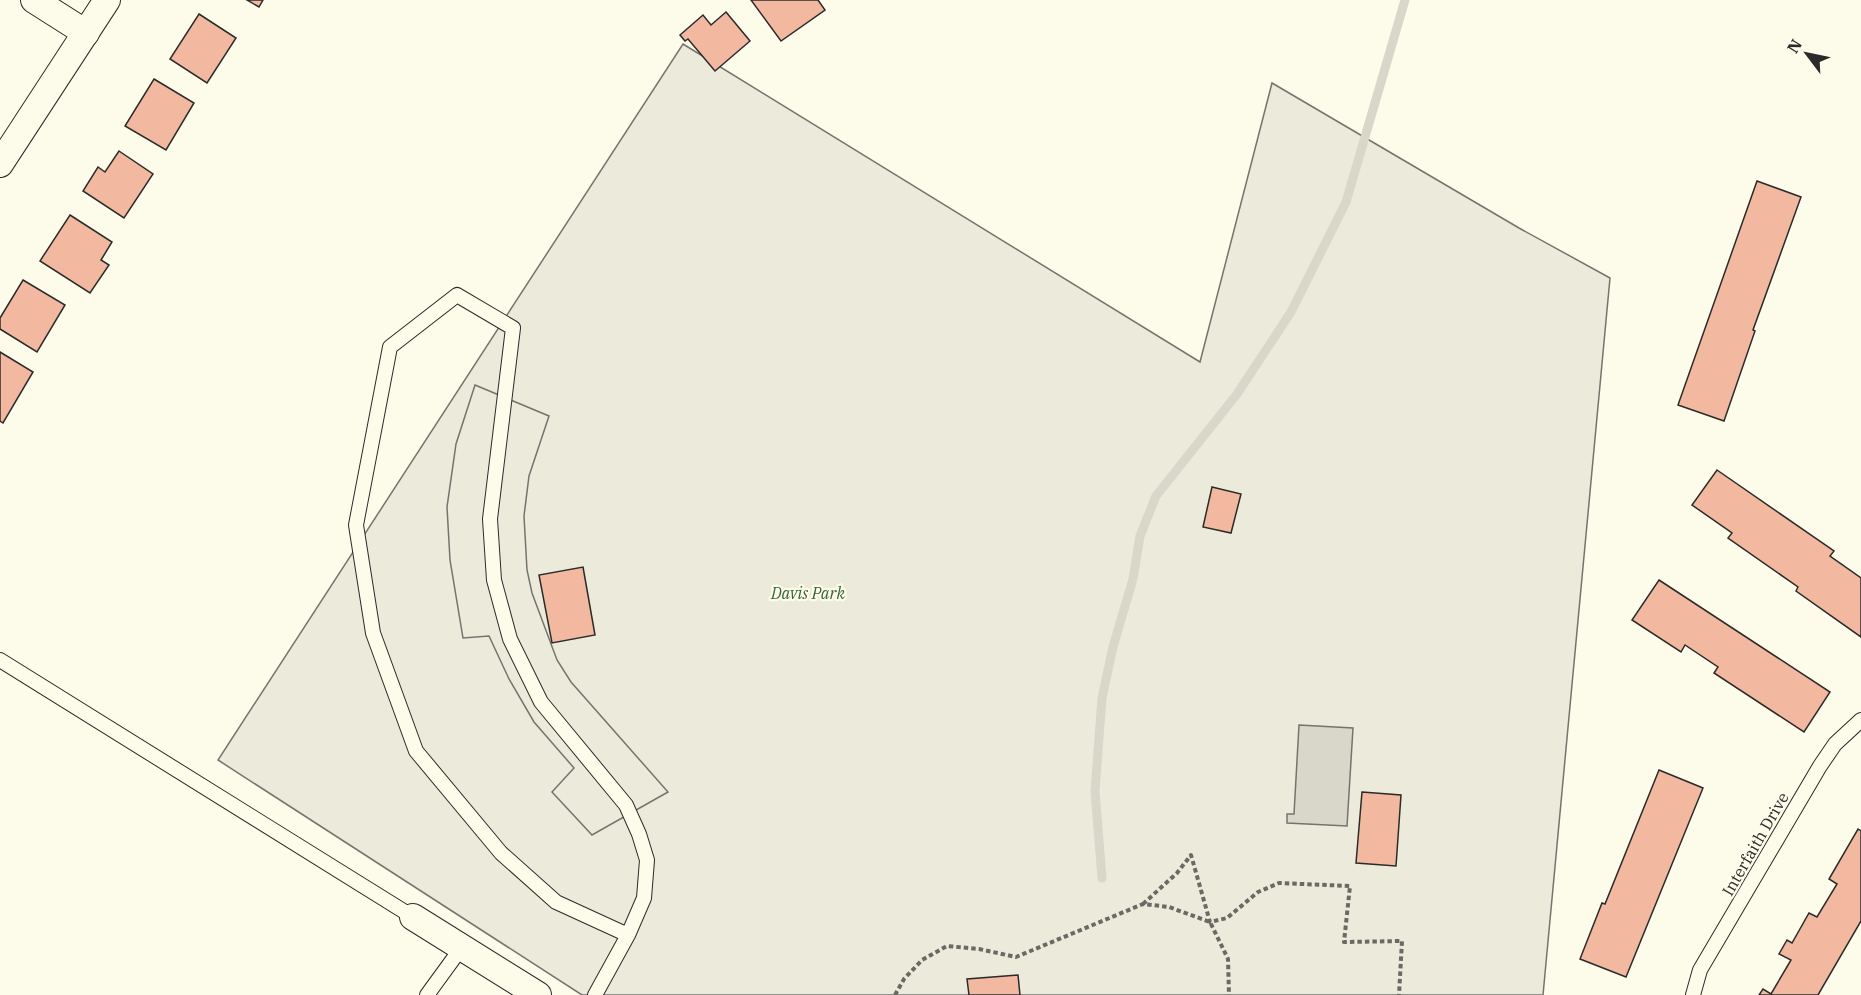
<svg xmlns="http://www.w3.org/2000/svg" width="1861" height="995" font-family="'IBM Plex Serif',serif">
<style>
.green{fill:#ecebdb;stroke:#74746e;stroke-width:1.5}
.parking{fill:#eceadb;stroke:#74746e;stroke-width:1.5}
.water{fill:#d8d7c9;stroke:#74746e;stroke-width:1.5}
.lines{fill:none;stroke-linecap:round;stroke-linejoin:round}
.stream{stroke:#d8d7c9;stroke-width:9}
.building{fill:#f2b8a0;stroke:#2b2b2b;stroke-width:1.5}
.lane-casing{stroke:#2b2b2b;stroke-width:16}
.street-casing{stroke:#2b2b2b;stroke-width:28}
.path{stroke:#6a6964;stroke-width:4;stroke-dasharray:4.5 3;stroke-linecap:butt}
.lane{stroke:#fdfbea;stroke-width:14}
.street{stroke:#fdfbea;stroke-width:26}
.labels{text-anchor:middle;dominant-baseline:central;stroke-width:4.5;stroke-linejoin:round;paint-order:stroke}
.park-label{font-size:16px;font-style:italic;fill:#34623c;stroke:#fdfbea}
.street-label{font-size:16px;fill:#2b2b2b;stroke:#fdfbea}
</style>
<rect width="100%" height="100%" fill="#fdfbea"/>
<polygon class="green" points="683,44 1200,362 1272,83 1519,228 1610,278 1543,995 582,995 218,760"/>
<polygon class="parking" points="475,385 549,416 529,476 524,516 527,570 532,593 557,660 571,682 668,792 592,835 552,792 574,768 534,722 509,679 489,636 463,638 450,560 447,507 456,444"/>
<polygon class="water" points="1299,725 1353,728 1347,826 1287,823 1287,814 1294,814"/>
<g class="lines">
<polyline class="stream" points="1102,878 1095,791 1102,698 1113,647 1133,579 1140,536 1156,496 1237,394 1291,312 1346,202 1405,0"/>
</g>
<g class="building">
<polygon points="247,0 263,0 259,7"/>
<polygon points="751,0 818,0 825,10 781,41"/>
<polygon points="726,12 750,41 715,71 688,39 685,41 680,35 703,15 711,25"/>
<polygon points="199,14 236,38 207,83 170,59"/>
<polygon points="154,79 194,103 166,150 125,126"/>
<polygon points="119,151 153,174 124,218 83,191 98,167 105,172"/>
<polygon points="1757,181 1801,197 1753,330 1755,331 1724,421 1678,405"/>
<polygon points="70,215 112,242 101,260 109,265 90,293 40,261"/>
<polygon points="23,280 65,305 37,352 0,329 0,318"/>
<polygon points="0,352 33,372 3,423 0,421"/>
<polygon points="1717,470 1834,551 1830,556 1861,578 1861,637 1796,591 1798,587 1728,538 1732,533 1692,505"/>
<polygon points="1212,487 1241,494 1231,533 1203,527"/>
<polygon points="583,567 595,635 552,643 539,575"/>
<polygon points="1659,580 1830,692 1804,732 1714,673 1718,667 1685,645 1681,652 1632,620"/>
<polygon points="1659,770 1703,788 1626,977 1580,959 1602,903 1605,904"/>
<polygon points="1362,792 1401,795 1396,866 1356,863"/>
<polygon points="1858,829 1861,831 1861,921 1818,995 1759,995 1763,989 1771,994 1791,960 1779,954 1787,940 1792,943 1809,913 1817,917 1837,884 1829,879"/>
<polygon points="1018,975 1020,995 969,995 967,979"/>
</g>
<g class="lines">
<defs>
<g id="lane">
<polyline points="0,660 413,917"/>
<polyline points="427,995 462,947"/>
<polyline points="595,995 628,935 644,898 647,860 639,834 626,805 541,702 510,639 494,580 490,519 513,328 457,295 390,347 356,525 373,633 416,751 501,853 556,902 628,935"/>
<polyline points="1693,995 1700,970 1820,766 1835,744 1861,720"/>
</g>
<g id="street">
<polyline points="34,0 86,33"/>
<polyline points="0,164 107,0"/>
<polyline points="413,917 538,995"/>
</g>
</defs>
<use href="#lane" class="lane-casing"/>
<use href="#street" class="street-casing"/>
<g class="path">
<polyline points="1143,904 1177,873 1191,855 1210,922 1227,918 1258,892 1279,883 1350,886 1344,942 1402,941 1399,995"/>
<polyline points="895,995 904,979 922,960 947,946 979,949 1016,957 1143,904 1169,907 1210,922 1228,959 1229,995"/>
</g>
<use href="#lane" class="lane"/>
<use href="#street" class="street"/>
</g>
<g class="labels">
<g class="park-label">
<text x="808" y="593">Davis Park</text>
</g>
<g class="street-label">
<text transform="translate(1755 844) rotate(-60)">Interfaith Drive</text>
</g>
</g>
<g transform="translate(1807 54) rotate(302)" stroke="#fdfbea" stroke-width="4.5" paint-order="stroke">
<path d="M0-4.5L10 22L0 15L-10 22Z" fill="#2b2b2b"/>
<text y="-9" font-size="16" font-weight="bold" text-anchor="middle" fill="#2b2b2b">N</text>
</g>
</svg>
